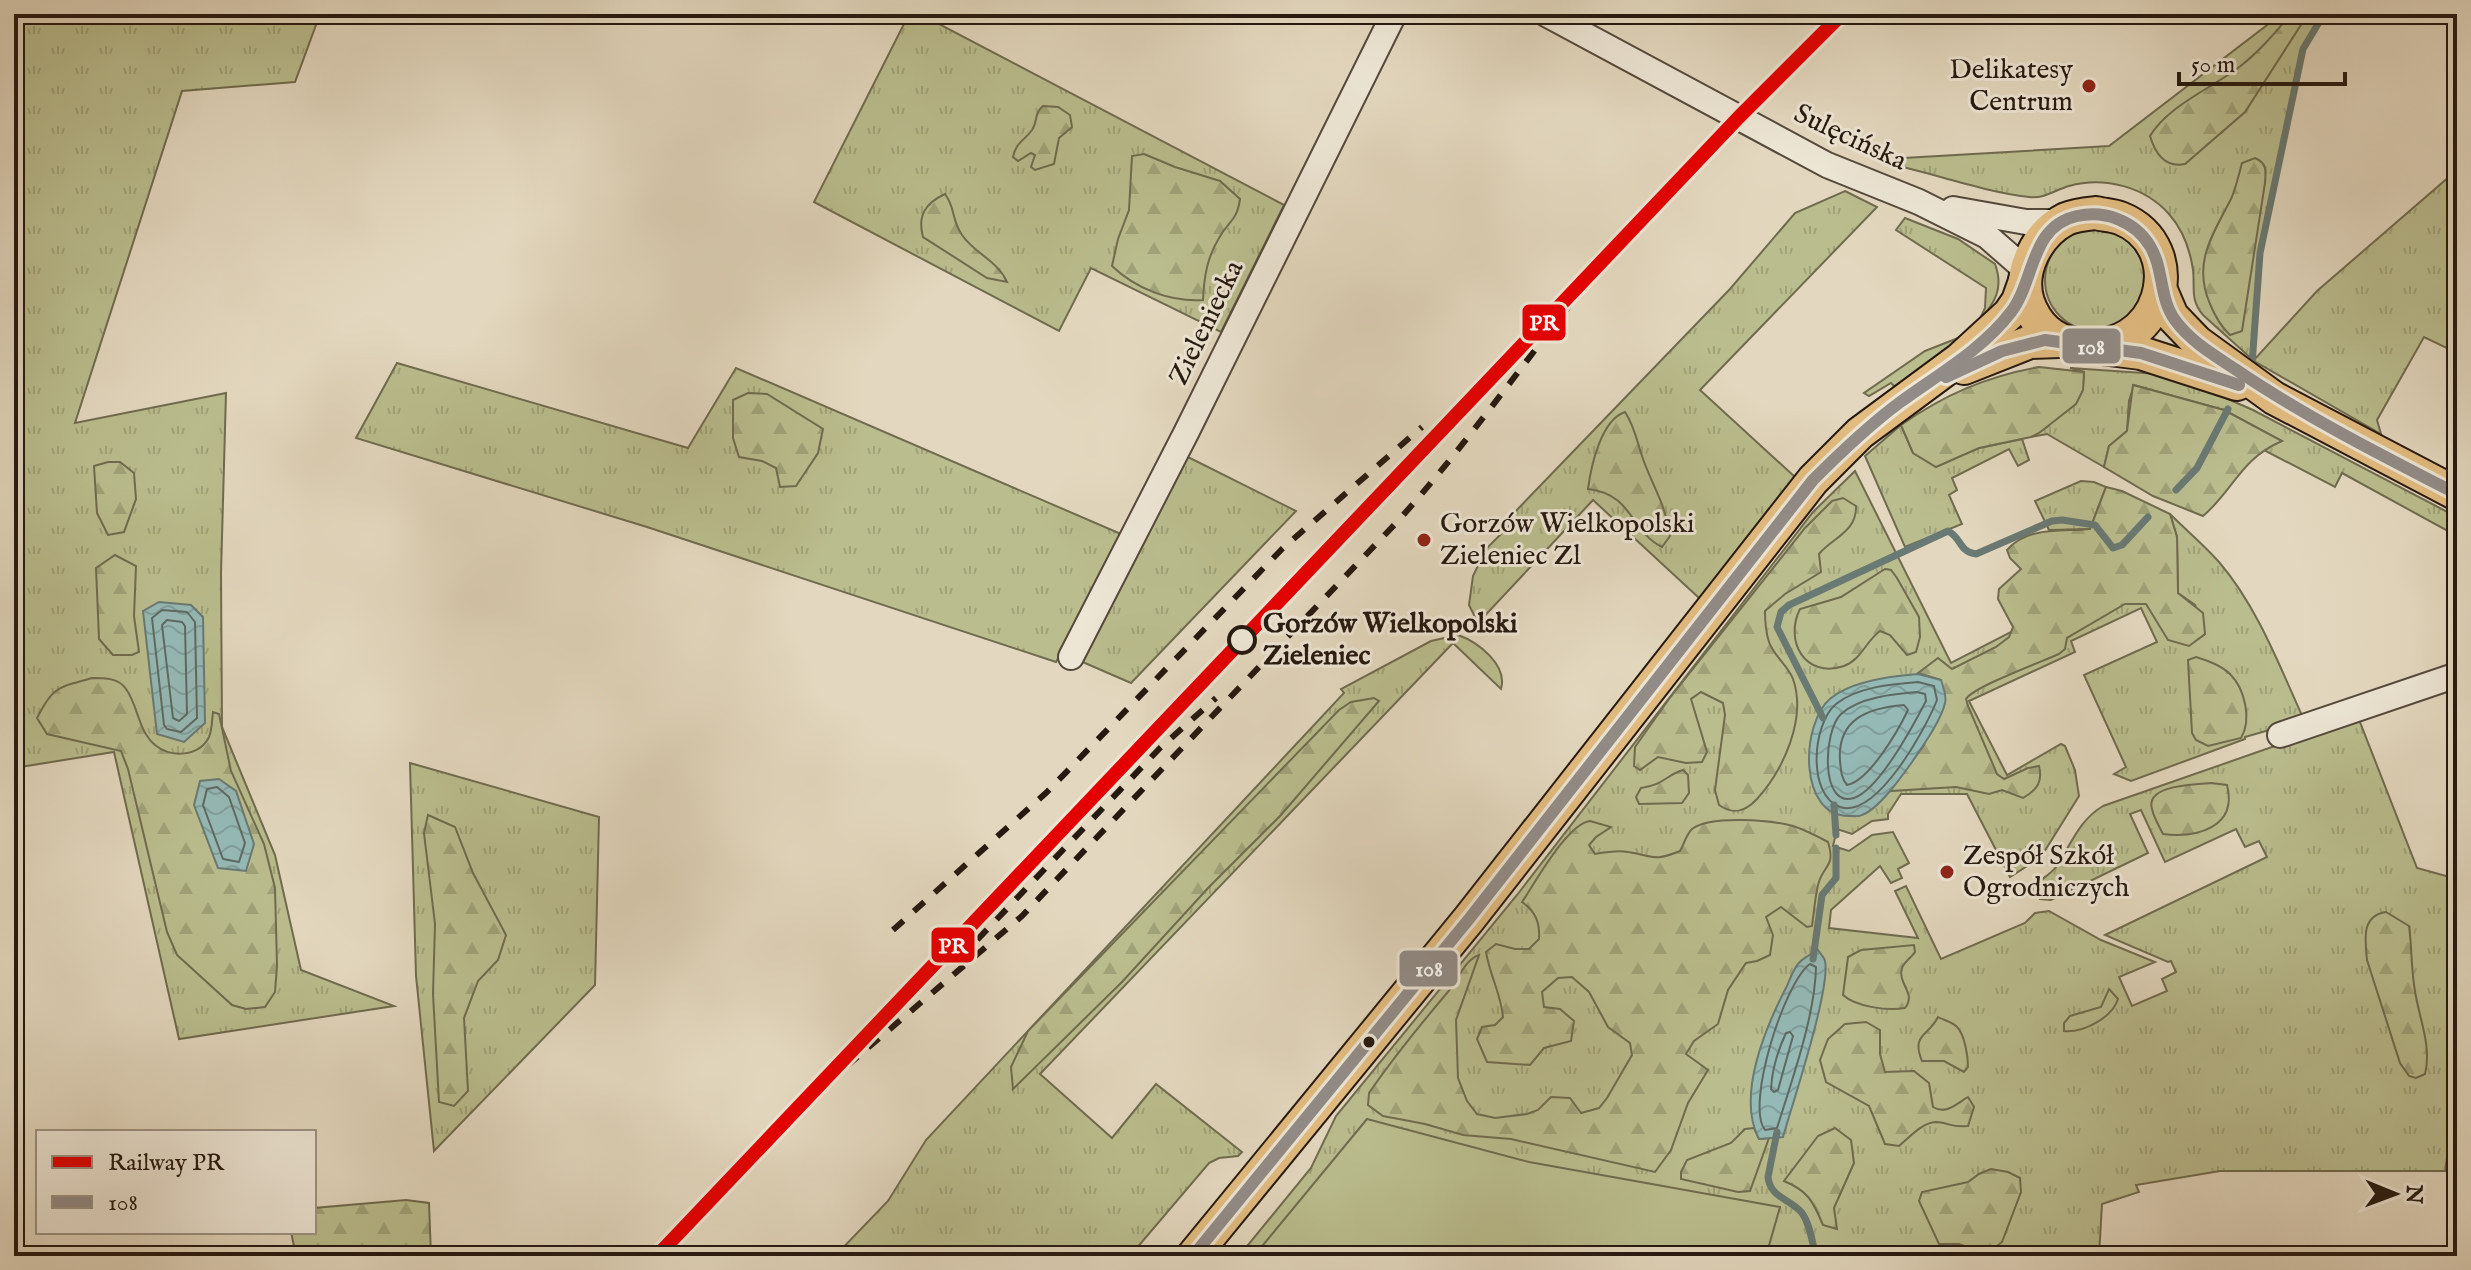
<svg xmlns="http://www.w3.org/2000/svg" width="2471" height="1270" font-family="'IM FELL English',serif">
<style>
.grass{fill:url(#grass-tufts);stroke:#706b4f;stroke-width:2}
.forest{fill:url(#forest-firs);stroke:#706b4f;stroke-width:2}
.park{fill:#babd8e;stroke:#706b4f;stroke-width:2}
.water{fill:url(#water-waves);stroke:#697973;stroke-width:2}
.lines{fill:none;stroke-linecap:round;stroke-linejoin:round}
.shore{stroke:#5e6962;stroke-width:2}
.stream{stroke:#697973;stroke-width:7}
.minor-casing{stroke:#55493c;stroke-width:28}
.major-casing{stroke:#261910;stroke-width:36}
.minor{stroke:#ede6d5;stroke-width:24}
.major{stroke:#e2bc80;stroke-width:32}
.rail{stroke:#261910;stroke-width:6;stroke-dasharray:14 14;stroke-linecap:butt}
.bus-1-casing{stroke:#ede6d5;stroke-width:18}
.bus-1{stroke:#928c88;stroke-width:12}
.rail-1-casing{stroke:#ede6d5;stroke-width:20}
.rail-1{stroke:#e50000;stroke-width:14}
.poi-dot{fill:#8f2418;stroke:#ede6d5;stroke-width:3}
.stop-dot{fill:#ede6d5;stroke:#261910;stroke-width:4}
.bus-dot{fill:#261910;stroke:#ede6d5;stroke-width:3}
.labels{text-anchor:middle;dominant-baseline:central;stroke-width:6;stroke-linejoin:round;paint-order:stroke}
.poi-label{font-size:28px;fill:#261910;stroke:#ede6d5;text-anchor:start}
.street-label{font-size:28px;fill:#261910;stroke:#ede6d5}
.stop-label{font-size:28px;font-weight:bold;fill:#261910;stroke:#ede6d5;text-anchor:start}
.line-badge{stroke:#ede6d5;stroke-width:3}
.badge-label{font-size:22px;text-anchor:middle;font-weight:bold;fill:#fff}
</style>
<defs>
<pattern id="grass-tufts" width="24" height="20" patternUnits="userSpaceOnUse" patternTransform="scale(2)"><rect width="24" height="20" fill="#babd8e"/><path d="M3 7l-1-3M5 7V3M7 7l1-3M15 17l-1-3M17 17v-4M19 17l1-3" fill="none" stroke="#a0a279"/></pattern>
<pattern id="forest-firs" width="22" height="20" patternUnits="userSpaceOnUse" patternTransform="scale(2)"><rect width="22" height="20" fill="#babd8e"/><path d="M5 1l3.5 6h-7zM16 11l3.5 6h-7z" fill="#a0a279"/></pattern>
<pattern id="water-waves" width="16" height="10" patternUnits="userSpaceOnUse" patternTransform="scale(2)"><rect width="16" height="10" fill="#95b9b5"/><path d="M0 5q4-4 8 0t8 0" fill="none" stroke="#809e9b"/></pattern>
</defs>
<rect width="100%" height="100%" fill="#e3d8bf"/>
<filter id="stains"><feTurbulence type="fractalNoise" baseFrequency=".0025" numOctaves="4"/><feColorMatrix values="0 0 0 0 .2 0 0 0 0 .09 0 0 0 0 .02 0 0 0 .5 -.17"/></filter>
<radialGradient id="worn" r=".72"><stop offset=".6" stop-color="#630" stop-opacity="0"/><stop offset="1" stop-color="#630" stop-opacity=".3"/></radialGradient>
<g class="grass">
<polygon points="14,14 320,14 295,82 182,91 75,423 226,393 221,573 222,727 275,855 301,970 394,1006 179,1039 114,752 14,768"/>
<polygon points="909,14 920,14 1284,205 1221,332 1091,268 1059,331 814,202"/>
<path d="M2276,14H2324L2303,49L2260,253L2252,344L2254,360L2317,291L2457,170V353L2424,337L2377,420L2381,434L2254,361L2203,315C2190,300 2195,288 2193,270C2190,249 2183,230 2169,214C2145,187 2105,176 2069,186C2055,190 2044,199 2029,197C1986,192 1941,176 1899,166L1904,158L2109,146L2271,22Z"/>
<polygon points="1845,191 1877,207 1700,390 1807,488 1711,609 1593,500 1478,623 1469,605 1473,576 1486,549 1515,520 1512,515 1730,289 1795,213"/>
<path d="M1905,218L1958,239L1995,264C2004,288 1995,303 1979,321L1985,308L1986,288L1896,230Z"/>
<circle cx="2096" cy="280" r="51"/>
<polygon points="1976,331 1896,388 1891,383 1869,396 1864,393 1925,351"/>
<polygon points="397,363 688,448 736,368 1128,537 1056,662 647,527 356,438"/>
<polygon points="2070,368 2173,375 2253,410 2457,517 2457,536 2342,473 2335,487 2262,449 2281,441 2224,410 2134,385 2129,401 2127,431 2109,446 2104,467 2047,434 2031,437 2047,427 2083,388 2084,372"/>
<polygon points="1901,425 1913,453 1965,454 1979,448 2022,439 2029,460 2018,466 2009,449 1952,478 1957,490 1949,495 1962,524 1905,547 1865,456"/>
<polygon points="1174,456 1190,458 1296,511 1131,683 1071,657"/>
<path d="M1855,471L1951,663L2121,575L2198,639L2205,634L2195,605L2178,593L2177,537L2170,514C2186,530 2204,545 2219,562C2257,606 2280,667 2304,720L2245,737V739L2131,781L2114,774L2126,767L2084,675L2157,642L2141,608L2071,641L2075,652L1969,701L2007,775L2061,744L2065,746L2075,770L2079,796L2041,857L2010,877L1967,794H1901L1888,814V819L1872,821L1852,834L1837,829L1833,846L1849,851L1872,835L1893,832L1909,863L1898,869L1902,878L1891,883L1880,866L1831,910L1829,928L1918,938L1895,891L1906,886L1941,959L2025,923L2035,913L2049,911L2101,940L2155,962L2119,977L2132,1006L2167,991L2162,979L2176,972L2171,961L2168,962L2105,935L2267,857L2259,841L2245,847L2236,829L2165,862L2141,810L2130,814L2148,853L2051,900L2040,899L2032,890C2038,880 2049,876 2056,867C2071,845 2079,820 2103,806L2358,717L2417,868L2457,879V1091L2445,1171H2220L2136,1185L2139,1192L2102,1204L2099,1256H1239L1311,1168L1336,1116L1517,895L1813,512Z"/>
<polygon points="2081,481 2094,482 2106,487 2090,529 2049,530 2035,501"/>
<path d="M1458,635C1478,642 1508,665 1501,689L1453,643L1040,1074L1112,1138L1156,1084L1242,1152L1238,1156L1219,1158L1209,1163L1130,1256H835L888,1201L926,1140L1344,693L1341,689L1431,641Z"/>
<polygon points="410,763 599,817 595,985 434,1151 416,976"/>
</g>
<g class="forest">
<path d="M2291,14H2308L2245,112L2185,164C2165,168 2155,153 2150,136C2168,106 2210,89 2238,68C2259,52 2274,34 2291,14Z"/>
<path d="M1043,106L1058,107L1070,115L1072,127L1059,138L1054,164L1035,170L1031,167L1035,155L1031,153L1018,161L1013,157C1016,142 1024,141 1032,130C1038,121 1034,113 1043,106Z"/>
<path d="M1144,154L1175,167L1220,181L1240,199C1237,221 1229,220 1219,238C1207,258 1204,277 1203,300C1170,302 1136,289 1112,266L1118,239L1129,210L1132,156Z"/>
<path d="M2255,158C2267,163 2266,171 2265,183L2242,331L2230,335C2220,326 2215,316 2210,304C2192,263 2213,234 2231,199C2236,188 2239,174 2242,163Z"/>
<path d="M945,194C956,209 951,219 962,235C975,254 997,260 1007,282L987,278L923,237C917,215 926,203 945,194Z"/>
<path d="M2039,367L2084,372L2083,390L2076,404L2039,433L2031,437L1979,448L1936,467L1913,453L1901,425C1944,395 1987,376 2039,367Z"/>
<path d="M2133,385L2224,410L2282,441C2240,459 2234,490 2203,516L2153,496L2104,467L2109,446L2127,431Z"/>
<polygon points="748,393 767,394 823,429 818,453 796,486 780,487 776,468 762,461 739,457 733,438 733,400"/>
<path d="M1625,412C1635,427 1637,442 1643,459C1653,487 1666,505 1670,536L1662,547C1630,531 1633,494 1588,489C1591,466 1601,420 1625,412Z"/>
<polygon points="108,462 120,462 134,473 136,499 124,532 108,535 97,513 94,466"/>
<path d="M2106,487L2122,491L2170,514L2177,537L2178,593L2203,613L2205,634L2189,646L2168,640L2146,604H2125L2067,638L2065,649L2059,654C2041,662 1973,687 1966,699L1968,706L1997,774L2004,779L2028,768L2039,766C2043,782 2037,790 2023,798L2002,790L1989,794L1956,787L1890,791L1924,745L1941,680L1918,673L1938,658L1952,669L1996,647L2009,637L2013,627L1998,599L1999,589L2021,569L2010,558L2007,550C2028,526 2061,532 2090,529Z"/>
<path d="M1843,498L1856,506C1857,532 1832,538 1819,554L1821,572L1785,594L1765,611C1765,621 1766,633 1769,642C1774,656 1788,666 1793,679C1807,719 1783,770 1757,799C1745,812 1733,815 1719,805L1715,790L1725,715L1723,703L1701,692L1691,699L1707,752L1702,762L1686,763L1658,757L1640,770L1634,766L1635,747L1669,699L1805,528L1832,501Z"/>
<polygon points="115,555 136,566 134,616 139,652 132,655 113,655 99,639 96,568"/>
<path d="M1885,569L1891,570L1897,578L1919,617L1920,637L1916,652L1907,655L1890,635L1880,631C1866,641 1861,660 1844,666C1805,679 1784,641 1800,609L1841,597Z"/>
<path d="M2196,657C2206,660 2222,666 2230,674C2245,689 2252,720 2241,738L2208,746L2196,740L2192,733L2188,660Z"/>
<path d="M92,678C105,678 119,678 126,689C138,705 138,731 155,745C171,758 199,757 209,737C212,730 212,720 213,712L219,714L231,771L264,844L275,888L277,966L275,992L265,1007L246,1009L232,1005L177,955L167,932L128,769L121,751L47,734L37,718C54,685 58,688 92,678Z"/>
<polygon points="1374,698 1379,701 1281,815 1209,887 1122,982 1013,1089 1011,1067 1028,1031 1339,710 1351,702"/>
<path d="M1683,770L1688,775L1689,793L1682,803L1639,804L1636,797L1641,788C1664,785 1666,775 1683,770Z"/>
<path d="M2211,783L2227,785C2238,828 2196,838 2163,834C2159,826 2154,818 2152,809C2145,784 2196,785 2211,783Z"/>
<polygon points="428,815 455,827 473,873 506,935 498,960 478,981 464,1018 468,1091 454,1106 439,1102 433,994 435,924 424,833"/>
<path d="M1590,821L1611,827L1596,837L1589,845L1595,854C1606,852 1617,850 1628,852C1654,856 1653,862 1680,851C1684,844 1686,835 1692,829C1710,815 1771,820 1793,826C1805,830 1817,836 1828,842C1836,868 1823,864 1818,885C1815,898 1814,912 1812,926L1807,927L1781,907L1766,917L1773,935L1770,955L1757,961L1746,963L1728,990L1718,1024L1694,1041L1686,1054L1708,1070L1688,1103L1671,1150L1655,1172L1511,1139L1463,1135L1425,1124L1383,1116L1368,1105L1369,1093C1393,1058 1420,1025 1447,993C1458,981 1464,960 1479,955L1456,1020L1458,1078L1467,1101L1477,1114L1495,1118L1527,1114L1538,1110L1551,1097L1570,1098L1581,1113L1599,1108L1607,1098L1632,1055L1630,1043L1608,1027L1589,992L1572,977L1558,978L1542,992L1544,1007L1560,1009L1574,1021L1571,1041L1544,1048L1530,1065L1487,1062L1477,1039L1482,1027L1495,1025L1503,1017C1501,994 1490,976 1486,952L1496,944L1515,949H1529L1539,939C1540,923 1536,912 1522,902C1535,883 1567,824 1590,821Z"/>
<path d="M2386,912L2409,926C2412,947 2411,970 2415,991C2419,1018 2432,1046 2425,1074L2416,1078L2409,1076L2400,1063L2367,960C2365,939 2361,916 2386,912Z"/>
<path d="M1914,945L1915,952C1912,957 1904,962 1902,968C1897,984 1917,993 1905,1008C1888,1011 1856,1007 1843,995L1848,957L1861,950Z"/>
<path d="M2109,989L2118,999C2112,1018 2083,1033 2064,1031V1023L2070,1016L2101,1007Z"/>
<path d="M1938,1017C1943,1020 1953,1022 1957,1027C1965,1035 1968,1057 1968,1067L1964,1072L1944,1061H1922C1911,1034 1928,1037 1938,1017Z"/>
<path d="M1866,1022L1880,1030V1054L1885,1072L1914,1071L1929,1083L1933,1107C1946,1115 1956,1104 1968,1097L1974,1107L1968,1126C1952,1128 1950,1123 1937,1122C1922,1122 1910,1137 1899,1146L1885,1144L1869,1106L1826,1082L1820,1060L1828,1039L1845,1024Z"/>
<polygon points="1754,1128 1759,1139 1769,1138 1750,1191 1738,1192 1681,1179 1681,1172 1687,1160 1731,1143 1745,1129"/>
<path d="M1835,1128L1851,1140L1854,1163L1834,1208L1837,1229L1823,1225C1813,1201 1808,1191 1784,1181L1818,1136Z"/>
<polygon points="1991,1169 2008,1172 2020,1178 2021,1192 2002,1242 1987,1254 1959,1244 1939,1244 1919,1201 1922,1192 1968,1182 1979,1174"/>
<polygon points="406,1200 429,1203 431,1256 296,1256 291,1232 314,1232 314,1208"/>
</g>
<polygon class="park" points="1367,1119 1529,1162 1780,1207 1766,1256 1254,1256"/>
<g class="water">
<polygon points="159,602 191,605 203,617 205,723 184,742 157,734 143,611"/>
<path d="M1918,674L1941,680C1943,686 1947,697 1945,703C1941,721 1922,747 1912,762C1902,776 1879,809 1862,815C1859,817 1854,816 1850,816C1798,818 1800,723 1831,698C1852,681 1892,676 1918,674Z"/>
<polygon points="219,779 236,791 254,844 246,871 218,868 194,805 200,781"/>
<path d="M1818,950C1820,953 1824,957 1825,961C1831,988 1792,1105 1783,1137L1759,1139C1736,1096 1766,1026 1787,986C1790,979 1793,970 1798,964C1802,958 1812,954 1818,950Z"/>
</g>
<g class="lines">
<g class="shore">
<polygon points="162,610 187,612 195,622 197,718 181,732 167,729 164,725 152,618"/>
<polygon points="167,620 182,622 185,626 187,714 179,721 173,718 162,625"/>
<path d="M1918,682L1934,686L1937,700C1926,728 1877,819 1840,807C1807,795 1812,724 1836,704C1857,687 1892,684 1918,682Z"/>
<path d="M1917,692L1925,694L1926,701C1914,724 1880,789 1854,798C1820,809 1823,731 1841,714C1859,697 1894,694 1917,692Z"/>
<path d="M1904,705L1908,710C1898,731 1869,781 1847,785C1841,778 1841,770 1840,761C1837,719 1868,708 1904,705Z"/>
<polygon points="217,787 229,797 245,843 239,862 223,859 203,805 207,789"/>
<path d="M1810,964L1816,967C1815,1016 1792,1080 1777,1128L1765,1130C1745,1105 1785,981 1810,964Z"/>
<path d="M1790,1032L1793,1036L1778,1090L1774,1092L1771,1089C1772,1070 1778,1050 1786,1033Z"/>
</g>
<g class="stream">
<polyline points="2252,365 2260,253 2303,49 2324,14"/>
<polyline points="2176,490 2197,468 2228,409"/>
<path d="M1823,718L1777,627L1781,612L1789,605L1948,531C1961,537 1959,552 1976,554L2052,521L2062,520L2095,525L2113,548L2122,545L2148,517"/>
<polyline points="1834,805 1836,835"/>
<polyline points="1813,959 1822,895 1836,878 1836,848"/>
<path d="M1777,1132L1768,1177C1770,1198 1791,1199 1802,1213C1810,1224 1812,1242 1816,1256"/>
</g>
<defs>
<g id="minor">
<polyline points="1546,14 1827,165 1919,202 1987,236 2027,271"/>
<polyline points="1953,209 2026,222 2062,222"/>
<polyline points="1071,657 1186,433 1394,14"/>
<polyline points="2280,735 2457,675"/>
</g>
<g id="major">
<path d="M2096,213C2103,215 2112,215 2120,218C2193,247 2162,360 2075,344C2051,340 2036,325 2028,302C2018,271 2037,234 2066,219C2075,215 2086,214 2096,213Z"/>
<polyline points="2160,288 2172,316 2197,342 2274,398 2457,494"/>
<polyline points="2101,348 2141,353 2237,384"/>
<polyline points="1964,368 2030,342 2059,341"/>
<polyline points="1193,1256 1469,919 1813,480 1860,433 1960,359 2009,314 2018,301 2025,281"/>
</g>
</defs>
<use href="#minor" class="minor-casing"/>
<use href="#major" class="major-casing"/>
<use href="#minor" class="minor"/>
<use href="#major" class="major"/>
<g class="rail">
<polyline points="893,930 1047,792 1282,549 1422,427"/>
<polyline points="958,960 1160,748 1216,698"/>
<path d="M765,1142L814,1094L1022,916L1397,522C1481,429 1549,324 1632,230"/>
</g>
<defs>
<g id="bus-1">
<polyline points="1946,377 2002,351 2045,340 2141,353 2239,385"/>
<path d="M1193,1256L1469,919L1813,480C1840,453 1868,426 1899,403C1937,375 1982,350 2011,312C2035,281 2030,226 2077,216C2105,210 2135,221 2150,246C2164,269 2159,298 2175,320C2190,341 2214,355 2235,369C2306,417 2381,455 2457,494"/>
</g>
</defs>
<use href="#bus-1" class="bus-1-casing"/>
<use href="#bus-1" class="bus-1"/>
<defs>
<polyline id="rail-1" points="657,1256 1739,117 1842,14"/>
</defs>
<use href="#rail-1" class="rail-1-casing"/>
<use href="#rail-1" class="rail-1"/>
</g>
<g class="poi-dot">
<circle cx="2089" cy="86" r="8"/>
<circle cx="1424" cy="540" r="8"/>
<circle cx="1947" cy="872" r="8"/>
</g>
<circle class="stop-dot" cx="1242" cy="640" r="13"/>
<circle class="bus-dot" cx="1369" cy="1042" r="7"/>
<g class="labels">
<g class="poi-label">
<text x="2073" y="70" text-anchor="end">Delikatesy<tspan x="2073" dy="32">Centrum</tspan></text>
<text x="1440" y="524">Gorzów Wielkopolski<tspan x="1440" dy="32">Zieleniec Zl</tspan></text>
<text x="1963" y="856">Zespół Szkół<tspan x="1963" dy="32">Ogrodniczych</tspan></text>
</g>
<g class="street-label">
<text transform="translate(1850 138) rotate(25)">Sulęcińska</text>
<text transform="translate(1207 323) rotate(-64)">Zieleniecka</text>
</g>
<g class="stop-label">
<text x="1263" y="624">Gorzów Wielkopolski<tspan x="1263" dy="32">Zieleniec</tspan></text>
</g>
</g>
<g class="line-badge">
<rect x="1521" y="303" width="46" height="39" rx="8" fill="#e50000"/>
<rect x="2061" y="327" width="61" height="38" rx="8" fill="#928c88"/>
<rect x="930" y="926" width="46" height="38" rx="8" fill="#e50000"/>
<rect x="1398" y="949" width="61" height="39" rx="8" fill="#928c88"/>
</g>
<g class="badge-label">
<text x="1544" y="330">PR</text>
<text x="2091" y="354">108</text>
<text x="953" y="953">PR</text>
<text x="1429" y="976">108</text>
</g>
<rect width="2471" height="1270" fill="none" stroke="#e3d8bf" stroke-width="48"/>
<rect x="16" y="16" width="2439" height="1238" fill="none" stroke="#261910" stroke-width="4"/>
<rect x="24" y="24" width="2423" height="1222" fill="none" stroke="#261910" stroke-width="2"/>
<rect x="36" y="1130" width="280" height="104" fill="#ede6d5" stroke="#9d9486" stroke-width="2"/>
<rect x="52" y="1156" width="40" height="12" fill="#e50000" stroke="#9d9486" stroke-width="2"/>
<text x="108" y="1170" font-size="24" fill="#261910">Railway PR</text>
<rect x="52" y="1196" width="40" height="12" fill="#928c88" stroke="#9d9486" stroke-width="2"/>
<text x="108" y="1210" font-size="24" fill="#261910">108</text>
<g transform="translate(2395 1194) rotate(91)" stroke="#ede6d5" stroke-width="6" paint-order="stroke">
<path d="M0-6L14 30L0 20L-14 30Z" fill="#261910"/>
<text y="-12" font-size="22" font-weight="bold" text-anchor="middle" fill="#261910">N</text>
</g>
<path d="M2179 72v12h166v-12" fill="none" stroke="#261910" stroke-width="4"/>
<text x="2191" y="72" font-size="24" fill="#261910" stroke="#ede6d5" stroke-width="6" paint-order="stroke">50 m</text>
<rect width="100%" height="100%" filter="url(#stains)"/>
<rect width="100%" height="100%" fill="url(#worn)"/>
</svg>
